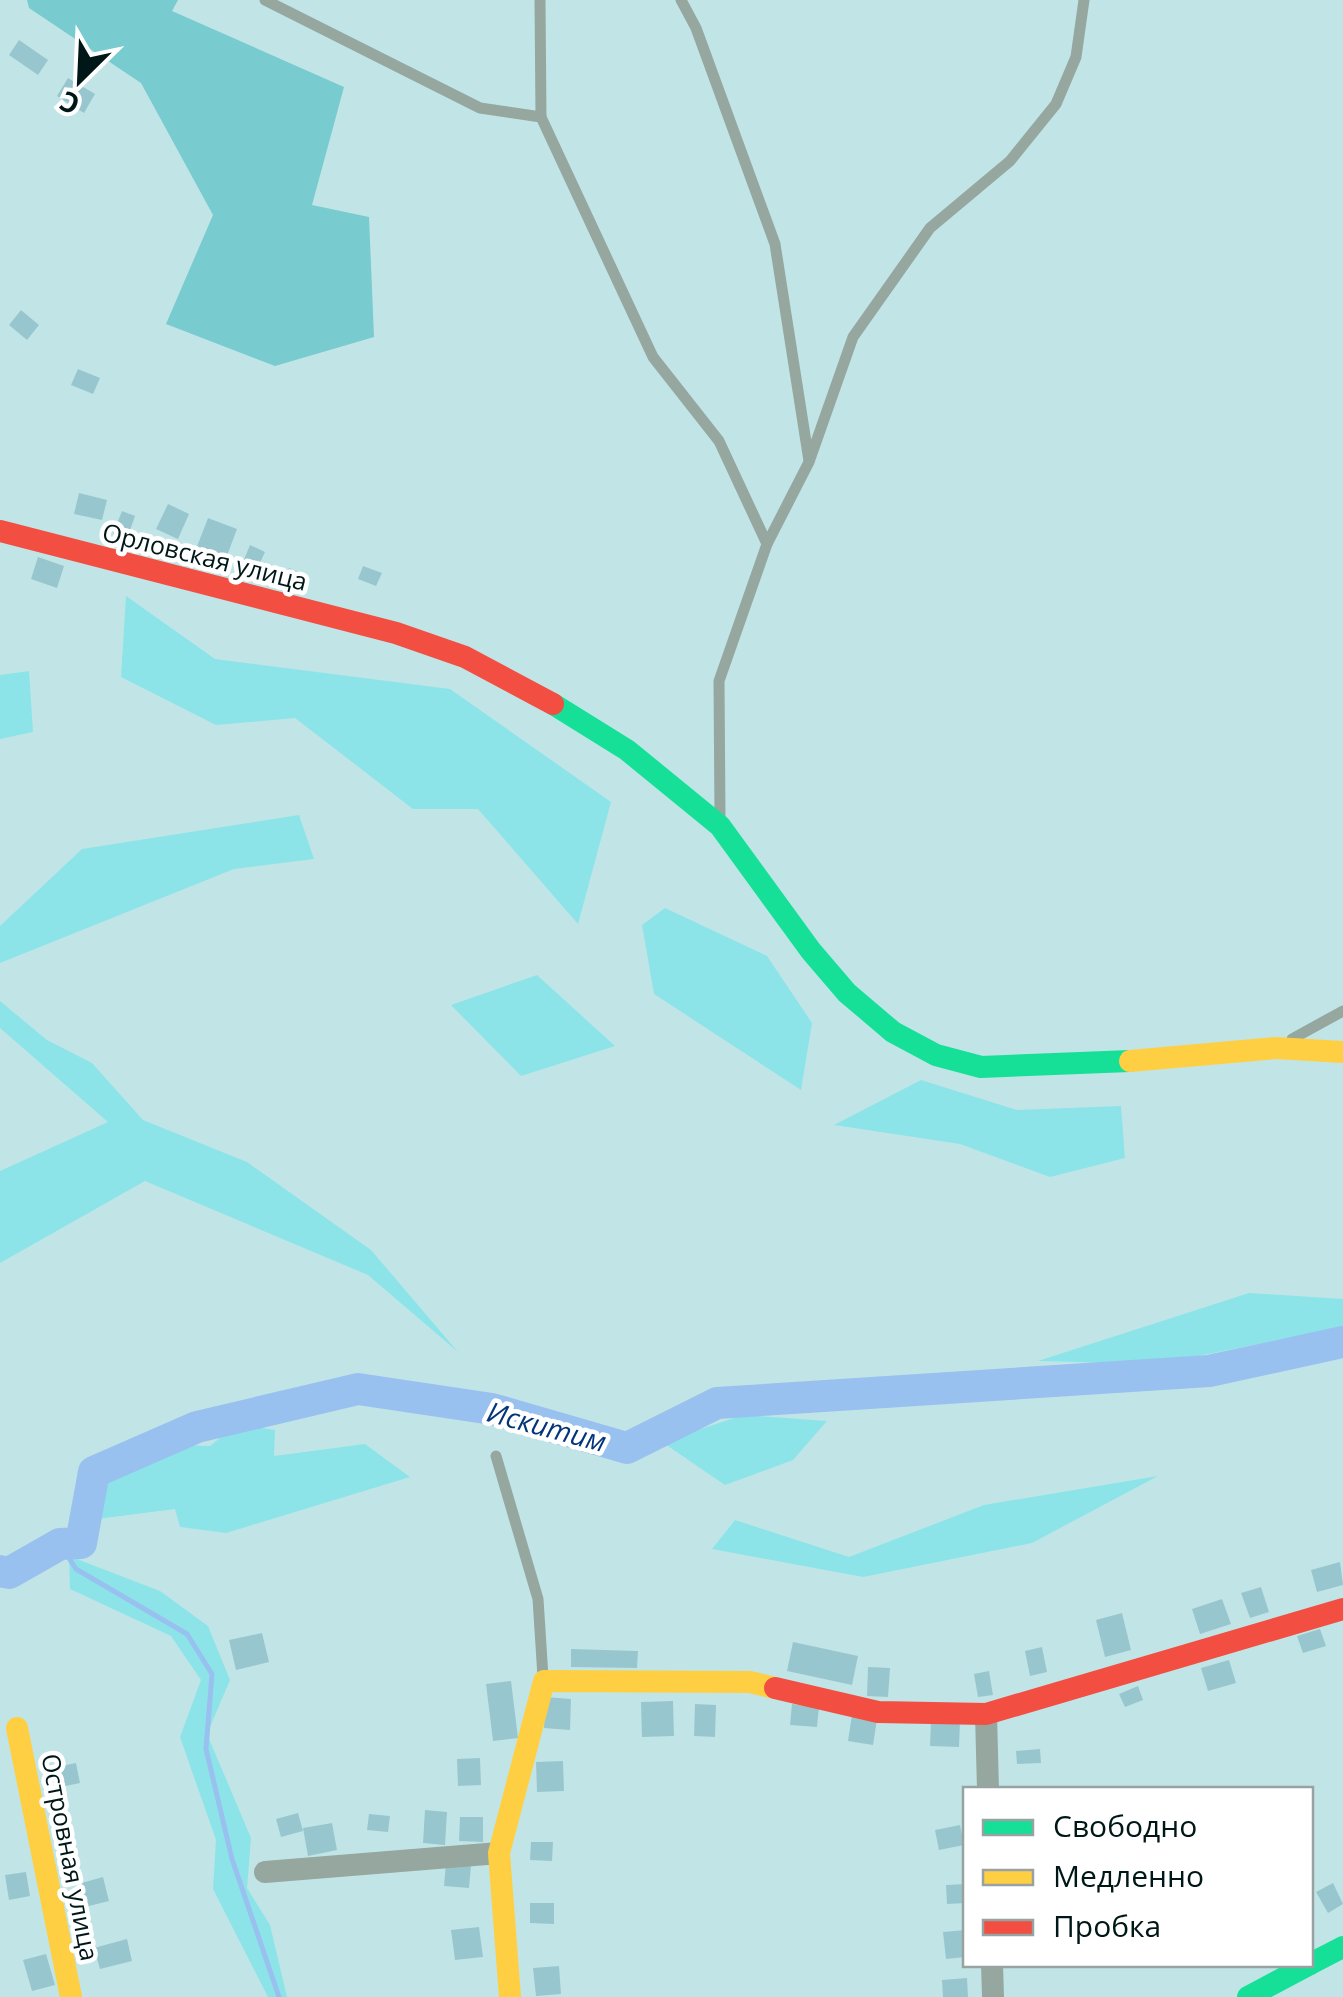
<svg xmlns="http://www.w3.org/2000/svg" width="1343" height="1997" font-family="'Open Sans',sans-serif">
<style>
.green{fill:#8ce4e8}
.forest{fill:#78cbce}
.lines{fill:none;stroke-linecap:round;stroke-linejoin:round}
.stream{stroke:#99c1ef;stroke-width:5}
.river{stroke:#99c1ef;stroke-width:32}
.building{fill:#98c6ce}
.lane{stroke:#96a79f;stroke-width:11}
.street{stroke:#96a79f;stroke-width:22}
.fast{stroke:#16e098;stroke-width:22}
.slow{stroke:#ffcf43;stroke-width:22}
.jam{stroke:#f24e42;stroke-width:22}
.labels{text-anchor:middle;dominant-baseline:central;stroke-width:9;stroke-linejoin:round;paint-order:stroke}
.street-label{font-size:25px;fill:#001718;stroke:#fff}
.water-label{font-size:28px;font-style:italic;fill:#02357a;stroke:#fff}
</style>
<rect width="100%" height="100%" fill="#c1e5e7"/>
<g class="green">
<polygon points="126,596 215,659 450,689 611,802 578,924 478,809 413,809 295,718 216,725 121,677"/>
<polygon points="29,671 33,732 0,739 0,675"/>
<polygon points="299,815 314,859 234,869 0,963 0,926 82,849"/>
<polygon points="665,908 767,956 812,1023 801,1090 654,994 642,925"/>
<polygon points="537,975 615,1046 521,1076 451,1005"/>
<polygon points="0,1001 47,1040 92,1063 143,1120 247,1162 371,1250 458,1352 368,1275 145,1181 0,1263 0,1171 108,1122 0,1028"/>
<polygon points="921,1080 1017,1110 1121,1106 1125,1158 1050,1177 960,1144 834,1125"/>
<polygon points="1249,1293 1343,1299 1343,1327 1158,1364 1038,1361"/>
<polygon points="743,1415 827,1421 793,1460 725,1485 662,1442"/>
<polygon points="237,1424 275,1430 274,1456 365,1444 410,1477 226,1533 180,1527 175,1509 97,1519 107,1478 175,1445 210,1446"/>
<polygon points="1158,1476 1032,1543 863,1577 712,1549 735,1520 849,1557 984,1505"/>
<polygon points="69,1556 160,1591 208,1626 230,1680 207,1734 251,1838 247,1888 270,1925 287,1997 268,1997 213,1889 216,1840 180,1737 201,1680 171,1636 70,1589"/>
</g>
<polygon class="forest" points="27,0 178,0 172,11 344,87 312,205 369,217 374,337 275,366 166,324 213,215 141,83 29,8"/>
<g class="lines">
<polyline class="stream" points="60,1544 76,1569 187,1634 212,1674 206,1749 232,1859 279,1997"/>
<polyline class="river" points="0,1571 9,1573 60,1544 81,1543 94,1472 197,1427 358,1389 492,1409 627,1448 717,1403 1209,1371 1343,1342"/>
</g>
<g class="building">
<polygon points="19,40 48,60 38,75 9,55"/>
<polygon points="68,78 95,94 84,113 57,96"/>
<polygon points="21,310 39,325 27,340 9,325"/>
<polygon points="78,369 100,378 93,394 71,385"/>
<polygon points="79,493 107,500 102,520 74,514"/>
<polygon points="168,504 189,514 178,539 156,529"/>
<polygon points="122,511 135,516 127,539 113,534"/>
<polygon points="208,518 237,529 225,561 196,549"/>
<polygon points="250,545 265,552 255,574 241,567"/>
<polygon points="38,557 64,566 57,588 31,579"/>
<polygon points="363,566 382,573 376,586 358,579"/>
<polygon points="289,568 304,574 297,591 282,586"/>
<polygon points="1340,1562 1343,1585 1317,1592 1311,1570"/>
<polygon points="1261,1587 1269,1612 1250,1618 1241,1593"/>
<polygon points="1222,1599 1231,1624 1200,1634 1192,1609"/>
<polygon points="1122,1613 1131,1650 1105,1657 1096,1620"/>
<polygon points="1320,1629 1326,1646 1303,1653 1297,1636"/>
<polygon points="262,1633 269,1662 236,1670 229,1640"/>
<polygon points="793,1642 858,1656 852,1685 787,1671"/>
<polygon points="1042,1647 1047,1672 1030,1676 1025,1651"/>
<polygon points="571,1649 638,1651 637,1668 571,1667"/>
<polygon points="1229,1660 1236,1683 1208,1691 1201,1668"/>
<polygon points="868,1667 890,1668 888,1697 867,1696"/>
<polygon points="989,1671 993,1695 978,1697 974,1674"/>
<polygon points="511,1681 518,1738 493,1741 486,1684"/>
<polygon points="1138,1686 1143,1700 1125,1707 1119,1694"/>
<polygon points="545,1697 571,1699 570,1730 544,1728"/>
<polygon points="673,1701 674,1736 642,1737 641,1702"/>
<polygon points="695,1704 716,1705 715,1737 694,1736"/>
<polygon points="792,1704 819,1707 817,1727 790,1725"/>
<polygon points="852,1715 877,1719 873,1745 848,1741"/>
<polygon points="931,1720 960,1721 959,1747 930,1746"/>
<polygon points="1040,1749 1041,1763 1017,1764 1016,1751"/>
<polygon points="480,1758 481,1785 458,1786 457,1759"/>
<polygon points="563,1761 564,1791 537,1792 536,1762"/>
<polygon points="76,1763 80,1783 56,1788 52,1768"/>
<polygon points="425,1810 447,1812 445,1845 423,1843"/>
<polygon points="298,1813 303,1831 281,1837 276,1819"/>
<polygon points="369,1814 390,1816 388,1832 367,1830"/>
<polygon points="460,1817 483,1817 483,1842 459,1841"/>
<polygon points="332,1823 337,1850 308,1856 303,1828"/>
<polygon points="960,1825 964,1845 939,1850 935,1830"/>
<polygon points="531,1842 553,1842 552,1861 530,1860"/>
<polygon points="446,1862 471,1865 469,1888 444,1886"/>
<polygon points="26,1872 30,1896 9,1900 5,1875"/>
<polygon points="103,1877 109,1901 85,1907 78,1884"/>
<polygon points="1333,1883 1343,1904 1328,1913 1316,1892"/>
<polygon points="966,1884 966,1903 947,1904 946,1885"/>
<polygon points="530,1903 554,1903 554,1924 530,1923"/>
<polygon points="479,1927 483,1957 455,1960 451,1930"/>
<polygon points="966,1930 966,1957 946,1959 943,1932"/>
<polygon points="127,1939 132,1961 100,1969 94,1948"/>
<polygon points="46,1954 55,1985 32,1991 23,1960"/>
<polygon points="559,1966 561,1994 536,1996 533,1968"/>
<polygon points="967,1978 968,1997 943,1997 942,1980"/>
</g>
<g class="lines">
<g class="lane">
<polyline points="265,0 480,108 541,117 653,357 719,441 767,544"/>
<polyline points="540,0 541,117"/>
<polyline points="681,0 696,28 775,244 809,461"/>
<polyline points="720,817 719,681 767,544 809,462 853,337 930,228 1010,161 1056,104 1076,57 1084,0"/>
<polyline points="1292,1039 1343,1011"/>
<polyline points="496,1456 538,1599 543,1677"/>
</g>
<g class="street">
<polyline points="986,1714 988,1790"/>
<polyline points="265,1872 499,1853"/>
<polyline points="992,1964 993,1997"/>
</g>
<g class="fast">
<polyline points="553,704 627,750 720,826 811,951 847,993 893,1032 936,1055 981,1067 1130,1061"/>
<polyline points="1310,1964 1343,1947"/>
<polyline points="1248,1997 1310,1964"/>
</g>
<g class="slow">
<polyline points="1130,1061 1276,1048 1343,1052"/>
<polyline points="17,1728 71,1997"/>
<polyline points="510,1997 499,1853 544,1681 750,1682 775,1688"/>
</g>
<g class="jam">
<polyline points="0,531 396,633 465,657 553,704"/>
<polyline points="775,1688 878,1712 986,1714 1343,1609"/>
</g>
</g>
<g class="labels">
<g class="street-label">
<text transform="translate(205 556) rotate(14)">Орловская улица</text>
<text transform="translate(71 1857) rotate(79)">Островная улица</text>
</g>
<g class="water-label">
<text transform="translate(547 1426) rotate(15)">Искитим</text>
</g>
</g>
<rect x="963" y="1787" width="350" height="180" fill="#ffffff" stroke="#99a2a3" stroke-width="2.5"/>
<rect x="983" y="1820" width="50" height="15" fill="#16e098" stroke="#99a2a3" stroke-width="2.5"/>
<text x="1053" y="1837" font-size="30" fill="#001718">Свободно</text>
<rect x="983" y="1870" width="50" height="15" fill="#ffcf43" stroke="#99a2a3" stroke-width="2.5"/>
<text x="1053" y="1887" font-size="30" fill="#001718">Медленно</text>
<rect x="983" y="1920" width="50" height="15" fill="#f24e42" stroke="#99a2a3" stroke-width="2.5"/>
<text x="1053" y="1937" font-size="30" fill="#001718">Пробка</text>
<g transform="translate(80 80) rotate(204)" stroke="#ffffff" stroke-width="8" paint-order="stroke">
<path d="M0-8L18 38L0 25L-18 38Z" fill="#001718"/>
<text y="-15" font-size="28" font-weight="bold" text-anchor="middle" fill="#001718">С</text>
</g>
</svg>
